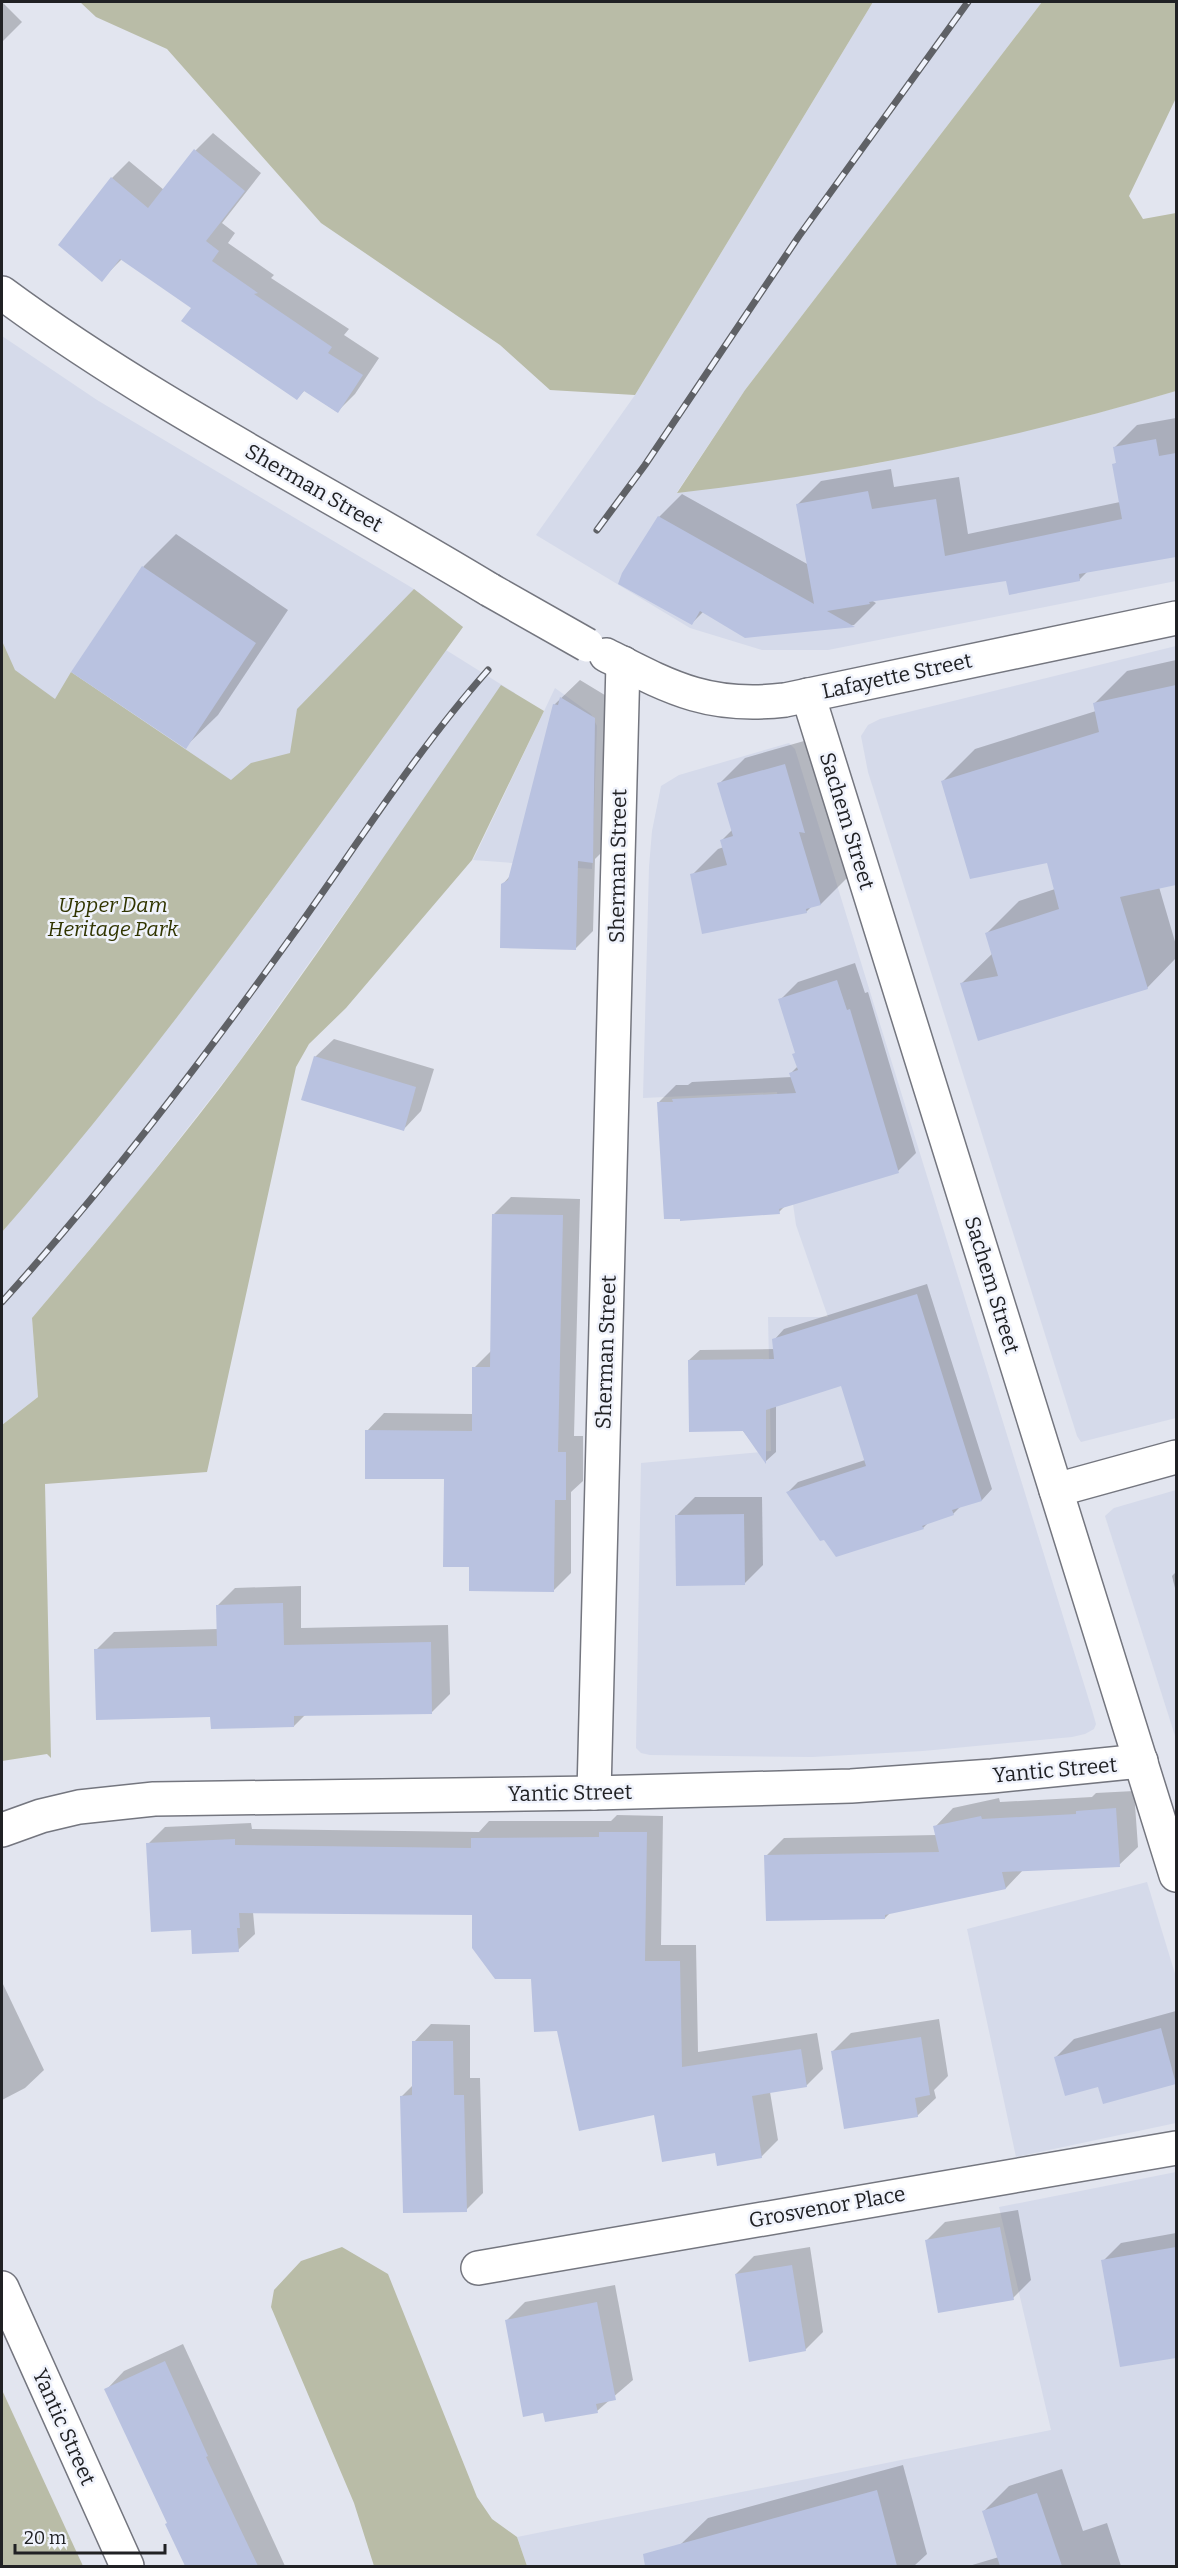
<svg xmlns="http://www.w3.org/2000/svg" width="1178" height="2568" font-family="Bitter,serif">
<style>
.built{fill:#d5daea}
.green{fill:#b9bca7}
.shadow{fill:#0003}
.building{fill:#b9c2e0}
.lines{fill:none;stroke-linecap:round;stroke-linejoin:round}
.minor-casing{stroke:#74767f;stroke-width:36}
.minor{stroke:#fff;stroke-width:33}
.rail-casing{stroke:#5f6166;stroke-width:7}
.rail{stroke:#f0f3fc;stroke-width:4.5;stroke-dasharray:14;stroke-linecap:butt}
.minor-bridge-casing{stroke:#74767f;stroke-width:36;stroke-linecap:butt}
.minor-bridge{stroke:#fff;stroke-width:33}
.labels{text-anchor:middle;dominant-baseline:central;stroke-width:5;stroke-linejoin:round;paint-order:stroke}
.street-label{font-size:21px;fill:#202124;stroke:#f0f3fc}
.park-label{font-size:21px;font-style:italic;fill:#313500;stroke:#f0f3fc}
</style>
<rect width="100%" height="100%" fill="#e2e5ef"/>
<g class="built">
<polygon points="873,2 1042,2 745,390 677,492 874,464 1076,419 1176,391 1176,581 828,650 762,650 690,628 536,535 635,395"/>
<polygon points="2,336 97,400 414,589 463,627 446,650 515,693 397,871 381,861 239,1062 137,1193 32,1318 38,1397 2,1425 2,1232 136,1070 267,898 2,716"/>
<polygon points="1176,646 1176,1418 1081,1442 1077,1436 868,772 861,736 868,725 880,719"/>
<polygon points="555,688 591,714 597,726 592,869 473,860"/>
<polygon points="789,743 795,749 1092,1710 1096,1724 1094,1729 1085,1734 1072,1737 923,1751 812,1757 650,1755 641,1753 636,1748 641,1463 771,1451 768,1317 828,1317 796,1225 777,1092 643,1098 649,867 652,831 661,786 679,775"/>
<polygon points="1176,1490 1176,1739 1105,1516 1114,1508"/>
<polygon points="1147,1882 1176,1977 1176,2123 1016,2157 967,1929"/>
<polygon points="1176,2172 1176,2566 527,2566 517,2537 1051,2430 999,2207"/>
</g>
<g class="green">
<polygon points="80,2 873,2 635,395 550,390 500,345 321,223 167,49 96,17"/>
<path d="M1042,2H1176V98L1129,196L1143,219L1176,213V391C1014,439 846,474 677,493L745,390Z"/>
<path d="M414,589L463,627C314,832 169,1041 2,1232V641L15,670L55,699L71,672L231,780L251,763L290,753L297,709Z"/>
<path d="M501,685L544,711L472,860L346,1008L309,1044L296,1067L207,1472L45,1484L51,1758L47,1754L2,1761V1425L38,1397L32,1318C103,1234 174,1150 240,1061C330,938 415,811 501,685Z"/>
<polygon points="342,2247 388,2274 477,2497 492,2519 517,2537 527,2566 374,2566 354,2503 271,2307 274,2290 301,2261"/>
<polygon points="2,2390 83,2566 2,2566"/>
</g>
<g class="shadow">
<polygon points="2,2 22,22 2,42"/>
<polygon points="213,133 261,173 222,223 235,233 228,243 274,275 271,278 349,329 344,335 379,358 355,394 337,412 305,390 297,398 193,308 122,259 102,279 112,178 129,161 164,190 196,150"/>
<polygon points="1176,418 1176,555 1088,571 1079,580 1007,579 871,600 876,603 854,625 746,636 703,612 692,623 659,517 682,494 809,565 798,504 821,481 891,469 894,487 959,477 968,534 1120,502 1114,465 1117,462 1114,448 1137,425"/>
<polygon points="176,534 288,610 218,715 185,747 73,672 144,566"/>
<polygon points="1176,660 1176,884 1159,887 1176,945 1176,958 1147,988 962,983 993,953 987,933 1019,901 1055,889 1048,862 943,781 975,749 1096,711 1095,703 1127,671"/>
<polygon points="580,680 613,700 611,843 595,859 593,931 575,949 502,885 510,876 554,705"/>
<polygon points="811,739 831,806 826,810 847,878 821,904 812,906 806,912 692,875 718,849 724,847 722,840 733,829 719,784 745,758"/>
<polygon points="855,963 865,993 868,992 916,1153 898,1171 786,1205 779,1212 658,1103 676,1085 688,1085 692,1082 792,1077 791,1073 798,1066 796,1052 780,1000 798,982"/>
<polygon points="334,1039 434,1069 421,1111 403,1130 315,1057"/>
<polygon points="511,1197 580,1199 574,1436 583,1436 583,1481 571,1492 571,1573 554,1590 470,1566 446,1478 367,1431 384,1413 473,1414 474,1368 492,1350 494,1214"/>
<polygon points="927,1284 992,1489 982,1500 961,1506 953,1514 929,1522 923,1528 788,1492 798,1482 865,1460 842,1384 776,1405 776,1452 766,1461 689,1360 700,1350 775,1349 774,1340 784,1329"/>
<polygon points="695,1497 762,1497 763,1565 744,1584 677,1515"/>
<polygon points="1176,1572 1176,1592 1172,1576"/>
<polygon points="301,1586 301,1628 448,1625 450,1694 432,1712 305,1715 294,1726 212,1715 96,1650 114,1632 218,1629 217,1606 235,1588"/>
<polygon points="1134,1791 1138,1847 1119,1865 1023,1870 1006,1888 890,1913 885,1918 766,1856 784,1838 936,1835 935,1827 953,1808 999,1798 1000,1802 1092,1797 1096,1793"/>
<polygon points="617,1815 663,1816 661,1945 696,1945 698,2052 817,2033 823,2069 806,2086 770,2092 778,2140 761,2157 716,2151 655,2114 559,2029 533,1977 474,1914 253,1912 255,1934 238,1950 192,1928 148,1844 165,1827 251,1823 252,1829 479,1832 489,1821 611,1821"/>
<polygon points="2,1982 44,2070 25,2088 2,2100"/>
<polygon points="1176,2011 1176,2082 1104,2102 1099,2085 1055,2058 1074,2039"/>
<polygon points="939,2019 948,2076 934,2090 936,2098 917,2116 833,2051 851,2033"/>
<polygon points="431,2024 470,2025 470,2078 480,2078 483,2193 466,2210 402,2096 414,2084 414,2042"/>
<polygon points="1018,2210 1031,2280 1013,2298 926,2241 945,2222"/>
<polygon points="1176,2233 1176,2355 1174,2357 1103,2261 1121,2243"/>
<polygon points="810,2247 823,2332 805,2350 736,2274 754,2256"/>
<polygon points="615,2285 633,2380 597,2411 507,2320 525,2302"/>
<polygon points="183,2344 285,2566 188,2566 106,2390 124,2371"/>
<polygon points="903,2465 927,2554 914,2566 688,2566 681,2544 708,2518"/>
<polygon points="1062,2469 1083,2531 1107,2523 1121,2566 969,2566 999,2557 984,2511 1009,2486"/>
</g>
<g class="building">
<polygon points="194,149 245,191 206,241 219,251 212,261 258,293 254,294 332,347 328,353 363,375 338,413 304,391 297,400 181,321 191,308 120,259 102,282 58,245 111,177 148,208"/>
<polygon points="1156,439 1159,456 1176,453 1176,557 1079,574 1080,581 1009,595 1006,581 869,602 870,604 827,611 855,627 745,638 700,611 692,625 618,584 622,573 658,516 814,604 796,504 868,491 872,509 936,499 945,556 1122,519 1112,464 1116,463 1113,447"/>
<polygon points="142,566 256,643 186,749 71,672"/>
<polygon points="1176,685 1176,885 1120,897 1148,989 978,1041 960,983 998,976 985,933 1059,909 1047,863 970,879 941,781 1099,732 1093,703"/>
<polygon points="560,697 595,718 593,863 578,861 576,950 500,948 501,884 508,880 553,704 558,705"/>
<polygon points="785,764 805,833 799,832 821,905 806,909 807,913 702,934 690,874 727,865 720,840 733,836 717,783"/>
<polygon points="837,980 847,1010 850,1009 899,1173 779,1209 780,1214 680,1221 680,1219 664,1219 657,1102 673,1102 672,1099 796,1093 789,1073 798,1070 792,1054 795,1053 778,999"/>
<polygon points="314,1056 416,1087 404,1131 301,1100"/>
<polygon points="492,1214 563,1215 558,1452 566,1452 566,1500 555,1500 554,1592 469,1591 469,1567 443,1567 444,1479 365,1479 365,1430 472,1431 472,1367 490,1367"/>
<polygon points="917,1294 982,1501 952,1510 954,1515 922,1526 924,1529 836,1557 824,1540 820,1541 786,1492 866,1466 841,1386 766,1410 766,1464 743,1431 689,1432 688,1360 774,1359 772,1339"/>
<polygon points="744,1514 745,1585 676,1586 675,1515"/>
<polygon points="283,1603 284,1645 431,1642 432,1714 294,1716 294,1727 211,1729 210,1717 96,1720 94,1649 217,1646 216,1605"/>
<polygon points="1116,1808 1120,1867 1002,1872 1006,1889 885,1915 885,1919 766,1921 764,1855 939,1852 933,1826 981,1816 982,1819 1076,1814 1076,1811"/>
<polygon points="599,1832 647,1832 645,1961 680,1961 682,2067 801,2049 807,2087 752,2096 762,2158 717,2166 715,2153 662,2162 654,2115 579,2131 557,2031 534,2032 531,1979 495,1979 472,1948 472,1915 239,1913 240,1928 237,1928 239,1952 192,1954 191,1930 151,1932 146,1843 235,1839 235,1845 471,1848 471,1838 599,1837"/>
<polygon points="1161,2028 1176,2084 1103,2104 1098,2087 1065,2096 1054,2057"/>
<polygon points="921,2037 930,2095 915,2098 918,2117 844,2129 831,2051"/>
<polygon points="412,2041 453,2041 454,2095 464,2095 467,2212 403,2213 400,2096 412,2095"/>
<polygon points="1000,2227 1014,2300 938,2313 925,2240"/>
<polygon points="1176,2247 1176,2358 1120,2367 1101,2260"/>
<polygon points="792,2265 806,2351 749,2362 735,2274"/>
<polygon points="597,2302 616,2400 596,2404 598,2413 545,2422 543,2413 523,2417 505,2320"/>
<polygon points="165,2361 208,2456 206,2457 258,2566 185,2566 165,2524 167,2523 104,2389"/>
<polygon points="877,2490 897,2566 645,2566 643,2554"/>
<polygon points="1037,2493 1062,2566 1000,2566 982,2511"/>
</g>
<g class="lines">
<defs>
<g id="minor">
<path d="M2,293C155,406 327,491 490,590"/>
<path d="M606,655C671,688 709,709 785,700L1176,618"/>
<polyline points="808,695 1176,1875"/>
<polyline points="1056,1490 1176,1457"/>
<polyline points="594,1793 623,663"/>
<polyline points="2,1830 41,1816 79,1807 154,1799 594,1793 851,1786 992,1776 1141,1761"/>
<polyline points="478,2268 1176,2148"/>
<polyline points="2,2288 127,2566"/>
</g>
</defs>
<use href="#minor" class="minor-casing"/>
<use href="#minor" class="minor"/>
<defs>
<g id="rail">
<polyline points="597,530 645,465 799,236 968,2"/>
<path d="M2,1302C108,1185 202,1061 294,933C357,845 416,751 488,670"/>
</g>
</defs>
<use href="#rail" class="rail-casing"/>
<use href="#rail" class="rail"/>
<defs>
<polyline id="minor-bridge" points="490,590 587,645"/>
</defs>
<use href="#minor-bridge" class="minor-bridge-casing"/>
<use href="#minor-bridge" class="minor-bridge"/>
</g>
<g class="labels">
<g class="street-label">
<text transform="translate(314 488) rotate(30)">Sherman Street</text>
<text transform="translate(897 676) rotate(-12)">Lafayette Street</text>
<text transform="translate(847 821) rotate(73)">Sachem Street</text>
<text transform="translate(618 866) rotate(-89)">Sherman Street</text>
<text transform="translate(992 1285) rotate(73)">Sachem Street</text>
<text transform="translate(606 1352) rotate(-88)">Sherman Street</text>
<text transform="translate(1055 1770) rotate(-5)">Yantic Street</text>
<text transform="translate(570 1793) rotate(-1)">Yantic Street</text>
<text transform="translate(827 2207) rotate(-10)">Grosvenor Place</text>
<text transform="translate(64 2427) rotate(66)">Yantic Street</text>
</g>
<g class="park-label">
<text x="113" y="905">Upper Dam<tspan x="113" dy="24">Heritage Park</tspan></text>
</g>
</g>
<rect width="1178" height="2568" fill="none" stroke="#202124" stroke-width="6"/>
<path d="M15 2544v9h150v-9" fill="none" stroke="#202124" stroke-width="3"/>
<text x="24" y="2544" font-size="18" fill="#202124" stroke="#f0f3fc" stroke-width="4.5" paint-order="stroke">20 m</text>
</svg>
